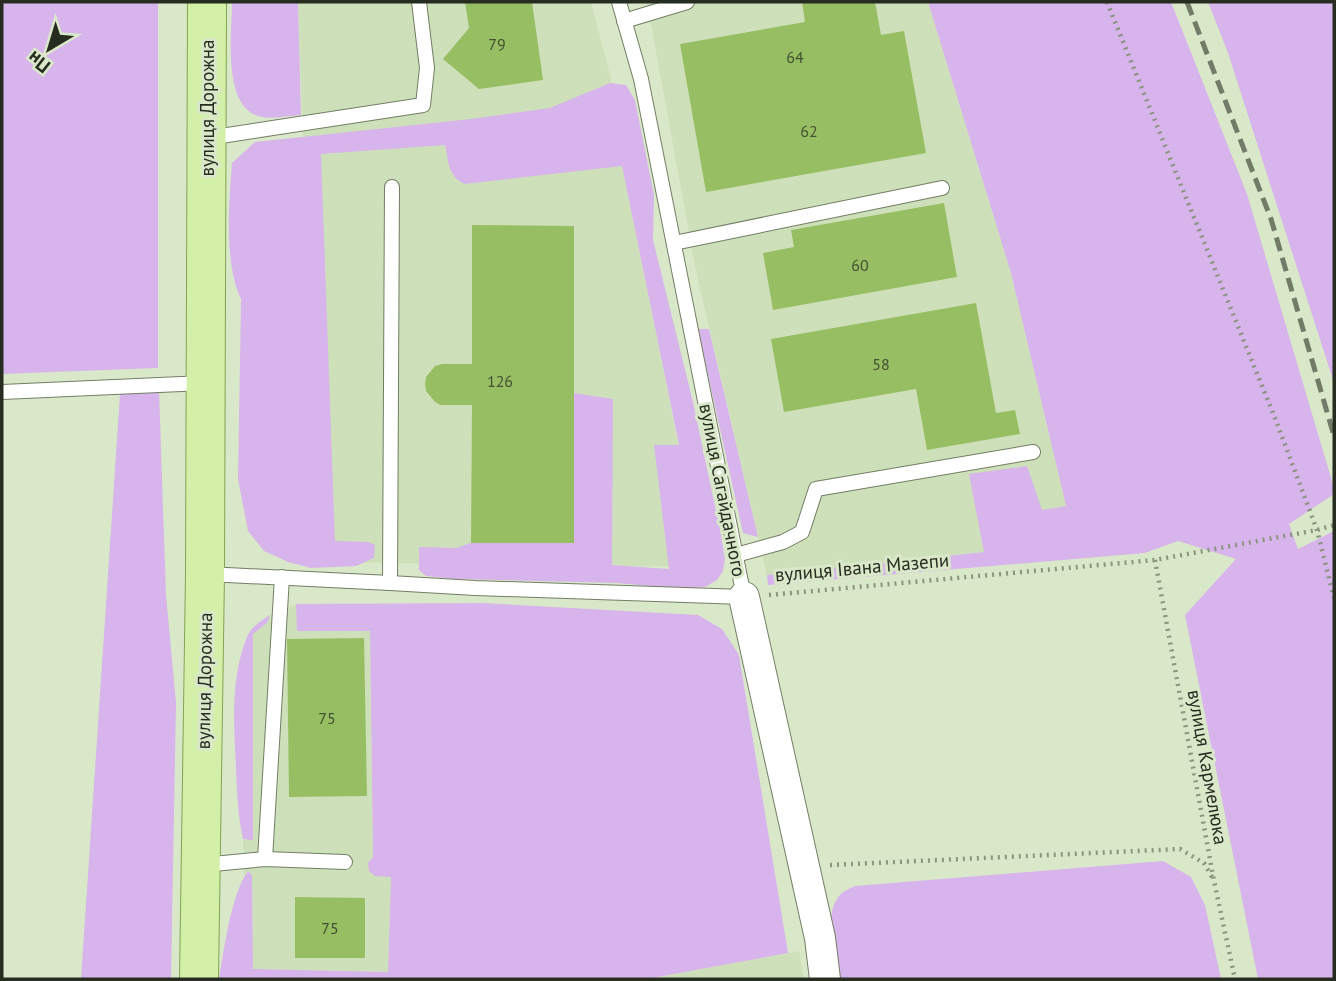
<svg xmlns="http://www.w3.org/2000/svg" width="1336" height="981" font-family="'PT Sans',sans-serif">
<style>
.built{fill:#cee0ba}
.green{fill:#d7b4eb}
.building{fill:#98be64}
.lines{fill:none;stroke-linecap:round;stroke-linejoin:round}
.service-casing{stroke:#727e63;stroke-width:16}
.minor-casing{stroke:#727e63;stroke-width:32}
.primary-casing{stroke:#83a453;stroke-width:40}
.path{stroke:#8a947f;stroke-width:4.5;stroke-dasharray:2 5;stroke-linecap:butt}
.service{stroke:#fff;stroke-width:14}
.minor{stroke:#fff;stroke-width:30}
.primary{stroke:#d3efa8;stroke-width:38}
.rail{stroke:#727b68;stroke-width:5;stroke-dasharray:14 7;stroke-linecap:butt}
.labels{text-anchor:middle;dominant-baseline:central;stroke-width:6;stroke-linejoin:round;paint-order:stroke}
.number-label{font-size:16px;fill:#435032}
.street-label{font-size:19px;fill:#272c21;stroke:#dae8ca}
</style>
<rect width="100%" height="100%" fill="#dae8ca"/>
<g class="built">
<polygon points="298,2 591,2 611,79 609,100 703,567 318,562"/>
<polygon points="647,2 928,2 1011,273 1066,506 984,552 767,575 696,271"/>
<polygon points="296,604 297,631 370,631 373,857 368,864 391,876 388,972 253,969 252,875 248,871 244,875 243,839 253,839 253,634 267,623 270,615"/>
<polygon points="799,951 804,979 647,979 788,953"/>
</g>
<g class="green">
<polygon points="2,2 158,2 158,368 2,374"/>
<path d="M232,2H298L301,115C288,116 270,120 258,116C222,105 232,32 232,2Z"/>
<polygon points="928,2 1171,2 1247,194 1334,488 1334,494 1289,524 1298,549 1334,531 1334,979 1258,979 1185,615 1236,559 1178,541 1145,553 768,585 767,575 984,552 969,474 1027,466 1042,510 1066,506 1011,273"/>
<polygon points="1208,2 1334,2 1334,383 1228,53"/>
<path d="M610,83L626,85L635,100L654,195L653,240L693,402L720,530L725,559L723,571L717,580L705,587L682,589L617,583L455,579L426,576L419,570V547L456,548L471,543H573L574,393L613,399L612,565L669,569L654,445H679L622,166L465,184C447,176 449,162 445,145L321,154L335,541L368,542L375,545L374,558L356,566L311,568L288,562L264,551L248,531L238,479L241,299C224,264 229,202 232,163L255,142L471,119L550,108Z"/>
<polygon points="698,329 709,329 758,537 743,533"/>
<polygon points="159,390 166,595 176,703 171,979 81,979 120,394"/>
<path d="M483,603L698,615L722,629L739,655L788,953L647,979H219C224,950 231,894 248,871L252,875L253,969L388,972L391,877L375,876L369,871L368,863L373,857L370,631H297L296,604Z"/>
<path d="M270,615L267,623L253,634V840L243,839C238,816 237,793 236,769C234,725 230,679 247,637C251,627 261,621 270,615Z"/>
<path d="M1163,861L1191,877L1205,905L1221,979H837C834,955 822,915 840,895C843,891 851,888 855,886Z"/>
</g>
<g class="building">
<polygon points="465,2 532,2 543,80 479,89 443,59 469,28"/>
<polygon points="802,2 875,2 881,35 904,31 926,153 706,192 680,44 805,22"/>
<polygon points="944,203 957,277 773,310 763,253 794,247 791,230"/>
<polygon points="472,225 574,226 574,543 471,543 472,405 441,405 435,402 426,391 425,384 426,377 435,366 442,364 472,364"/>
<polygon points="976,303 996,413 1015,410 1020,434 927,450 916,389 784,412 771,339"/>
<polygon points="364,638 367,796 289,797 287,639"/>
<polygon points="295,897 365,898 365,958 295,958"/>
</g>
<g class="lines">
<defs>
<g id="service">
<polyline points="624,21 687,2"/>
<polyline points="208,138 423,105 427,68 419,2"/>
<polyline points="674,243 942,188"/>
<polyline points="2,392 204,383"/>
<polyline points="736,555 783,542 802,532 816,489 1033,452"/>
<polyline points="207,574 390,583 392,187"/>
<polyline points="390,583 475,588 744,597 641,79 619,2"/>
<polyline points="265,859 282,577"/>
<polyline points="203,865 265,859 345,862"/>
</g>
<polyline id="minor" points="744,597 820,938 825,979"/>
<polyline id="primary" points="199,979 205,574 207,2"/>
</defs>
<use href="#service" class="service-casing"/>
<use href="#minor" class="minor-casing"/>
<use href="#primary" class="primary-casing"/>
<g class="path">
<polyline points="1107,2 1275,418 1317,530 1334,598"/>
<polyline points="1155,560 1214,881 1235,979"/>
<polyline points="769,595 1155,560 1317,530 1334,525"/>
<polyline points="830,865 1180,849 1204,863 1212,877"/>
</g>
<use href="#service" class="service"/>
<use href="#minor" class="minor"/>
<use href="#primary" class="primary"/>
<polyline class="rail" points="1187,2 1271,219 1334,436"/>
</g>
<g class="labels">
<g class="number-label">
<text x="497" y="44">79</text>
<text x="795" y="57">64</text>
<text x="809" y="131">62</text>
<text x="860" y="265">60</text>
<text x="881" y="364">58</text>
<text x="500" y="381">126</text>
<text x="327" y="718">75</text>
<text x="330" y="928">75</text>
</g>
<g class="street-label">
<text transform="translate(207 108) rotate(-90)">вулиця Дорожна</text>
<text transform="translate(723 490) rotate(79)">вулиця Сагайдачного</text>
<text transform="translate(862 567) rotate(-5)">вулиця Івана Мазепи</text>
<text transform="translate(204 681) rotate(-89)">вулиця Дорожна</text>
<text transform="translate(1208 767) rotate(80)">вулиця Кармелюка</text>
</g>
</g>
<rect width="1336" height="981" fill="none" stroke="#272c21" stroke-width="7"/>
<g transform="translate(49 49) rotate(218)" stroke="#dae8ca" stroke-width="5" paint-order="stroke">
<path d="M0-5L12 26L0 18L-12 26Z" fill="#272c21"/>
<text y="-10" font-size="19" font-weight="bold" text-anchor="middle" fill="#272c21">Пн</text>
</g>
</svg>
